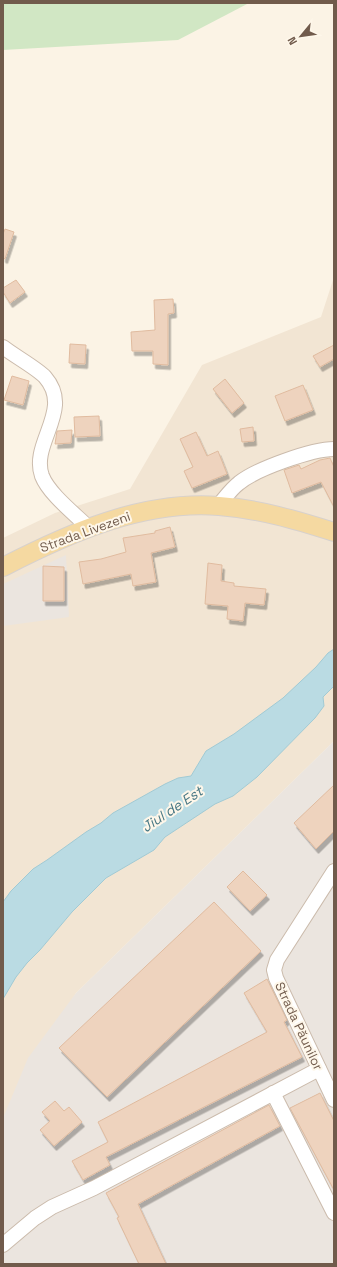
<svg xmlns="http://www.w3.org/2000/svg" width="337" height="1267" font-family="'Space Grotesk',sans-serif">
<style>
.residential{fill:#f2e5d3}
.industrial{fill:#ebe5df}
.green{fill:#d1e7c4}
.water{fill:#badbe3;stroke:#a1cad4}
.building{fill:#eed3be;stroke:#e0bb9f;filter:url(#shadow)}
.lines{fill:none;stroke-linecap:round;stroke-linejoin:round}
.minor-casing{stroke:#cbbbac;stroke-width:16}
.major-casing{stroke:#d7d1cd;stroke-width:20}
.minor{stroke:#fff;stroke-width:14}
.major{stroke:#f5d9a1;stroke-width:18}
.labels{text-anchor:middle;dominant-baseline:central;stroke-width:4;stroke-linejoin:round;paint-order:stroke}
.street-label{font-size:13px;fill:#715b4c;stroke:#fef7ea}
.water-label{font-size:14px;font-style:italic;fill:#477784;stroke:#fef7ea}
</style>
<defs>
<filter id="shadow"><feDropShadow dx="2.5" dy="4.5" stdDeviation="0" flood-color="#0004"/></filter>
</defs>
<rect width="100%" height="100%" fill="#fbf3e5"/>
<polygon class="residential" points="334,277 334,741 76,993 3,1118 3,538 55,513 130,489 202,365 321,317"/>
<g class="industrial">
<polygon points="66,555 69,617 3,626 3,584"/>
<polygon points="334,741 334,1264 3,1264 3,1118 28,1058 76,993"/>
</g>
<polygon class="green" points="3,3 249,3 178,40 3,50"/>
<polygon class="water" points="334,649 334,686 323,697 324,706 315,718 257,777 233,796 215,804 165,837 154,850 106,878 72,912 40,950 27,963 16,977 3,999 3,902 11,891 33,869 47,860 86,832 101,823 113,813 165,784 178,778 191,776 206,751 234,734 283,698 316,667 328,653"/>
<g class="building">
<polygon points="5,229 14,232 5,259 3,258 3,234"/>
<polygon points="16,280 25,292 10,303 3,292 3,288"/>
<polygon points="173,299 174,313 168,314 168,365 153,364 153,351 132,351 131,332 155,330 154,300"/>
<polygon points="70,344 86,345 85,364 69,363"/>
<polygon points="334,345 334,359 320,367 313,356"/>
<polygon points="12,376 29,381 23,405 4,400"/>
<polygon points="225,379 244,403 232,413 213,389"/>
<polygon points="303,385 313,410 285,421 275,396"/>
<polygon points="99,416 100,436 75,437 74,417"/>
<polygon points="253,427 254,441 242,442 240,429"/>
<polygon points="72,430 71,443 55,444 57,431"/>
<polygon points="196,432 207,456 218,451 227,474 192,488 184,471 193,467 180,439"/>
<polygon points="330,458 334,467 334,507 321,482 292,493 284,470 299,465 301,469 320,460"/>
<polygon points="170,527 175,547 151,553 156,582 133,586 131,574 83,584 79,562 101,559 126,552 123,538 155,533 155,531"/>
<polygon points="208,563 222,565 221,581 234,583 234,586 266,589 264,605 245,603 243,621 227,619 228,606 205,604"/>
<polygon points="43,566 64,567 64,601 43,601"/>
<polygon points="334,785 334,831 316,849 294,823"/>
<polygon points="243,871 267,895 250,911 227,887"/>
<polygon points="214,902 261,951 107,1097 59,1048"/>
<polygon points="267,979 287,1020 284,1022 302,1057 106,1157 110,1165 83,1180 72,1161 108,1142 98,1122 267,1032 244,993"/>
<polygon points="320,1093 334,1121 334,1190 290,1108"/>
<polygon points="55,1101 64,1111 69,1107 82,1122 54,1146 40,1130 50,1121 42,1112"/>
<polygon points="269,1105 280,1126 138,1204 166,1264 139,1264 117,1218 119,1217 106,1193"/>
</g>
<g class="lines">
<defs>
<g id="minor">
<path d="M3,347C13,355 38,369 45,377C74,410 30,443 42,476C49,494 75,514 89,528"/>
<path d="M218,506C225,498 231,489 239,483C256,469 312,449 334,449"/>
<polyline points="334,871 277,960 274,970 276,978 334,1100"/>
<polyline points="273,1093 334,1213"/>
<polyline points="3,1245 35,1218 52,1207 94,1188 319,1069"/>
</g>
<path id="major" d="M3,567C69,533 143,500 219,506C259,509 296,520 334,532"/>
</defs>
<use href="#minor" class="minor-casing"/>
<use href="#major" class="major-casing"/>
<use href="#minor" class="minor"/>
<use href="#major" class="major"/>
</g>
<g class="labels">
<g class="street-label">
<text transform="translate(85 532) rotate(-20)">Strada Livezeni</text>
<text transform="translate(299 1026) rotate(65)">Strada Păunilor</text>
</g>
<g class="water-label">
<text transform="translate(172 809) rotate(-34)">Jiul de Est</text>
</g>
</g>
<rect width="337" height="1267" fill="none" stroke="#715b4c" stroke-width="8"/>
<g transform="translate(301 36) rotate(241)" stroke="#fef7ea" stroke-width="3" paint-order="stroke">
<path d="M0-3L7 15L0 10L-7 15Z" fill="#715b4c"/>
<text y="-6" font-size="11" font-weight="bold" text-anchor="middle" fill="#715b4c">N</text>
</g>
</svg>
